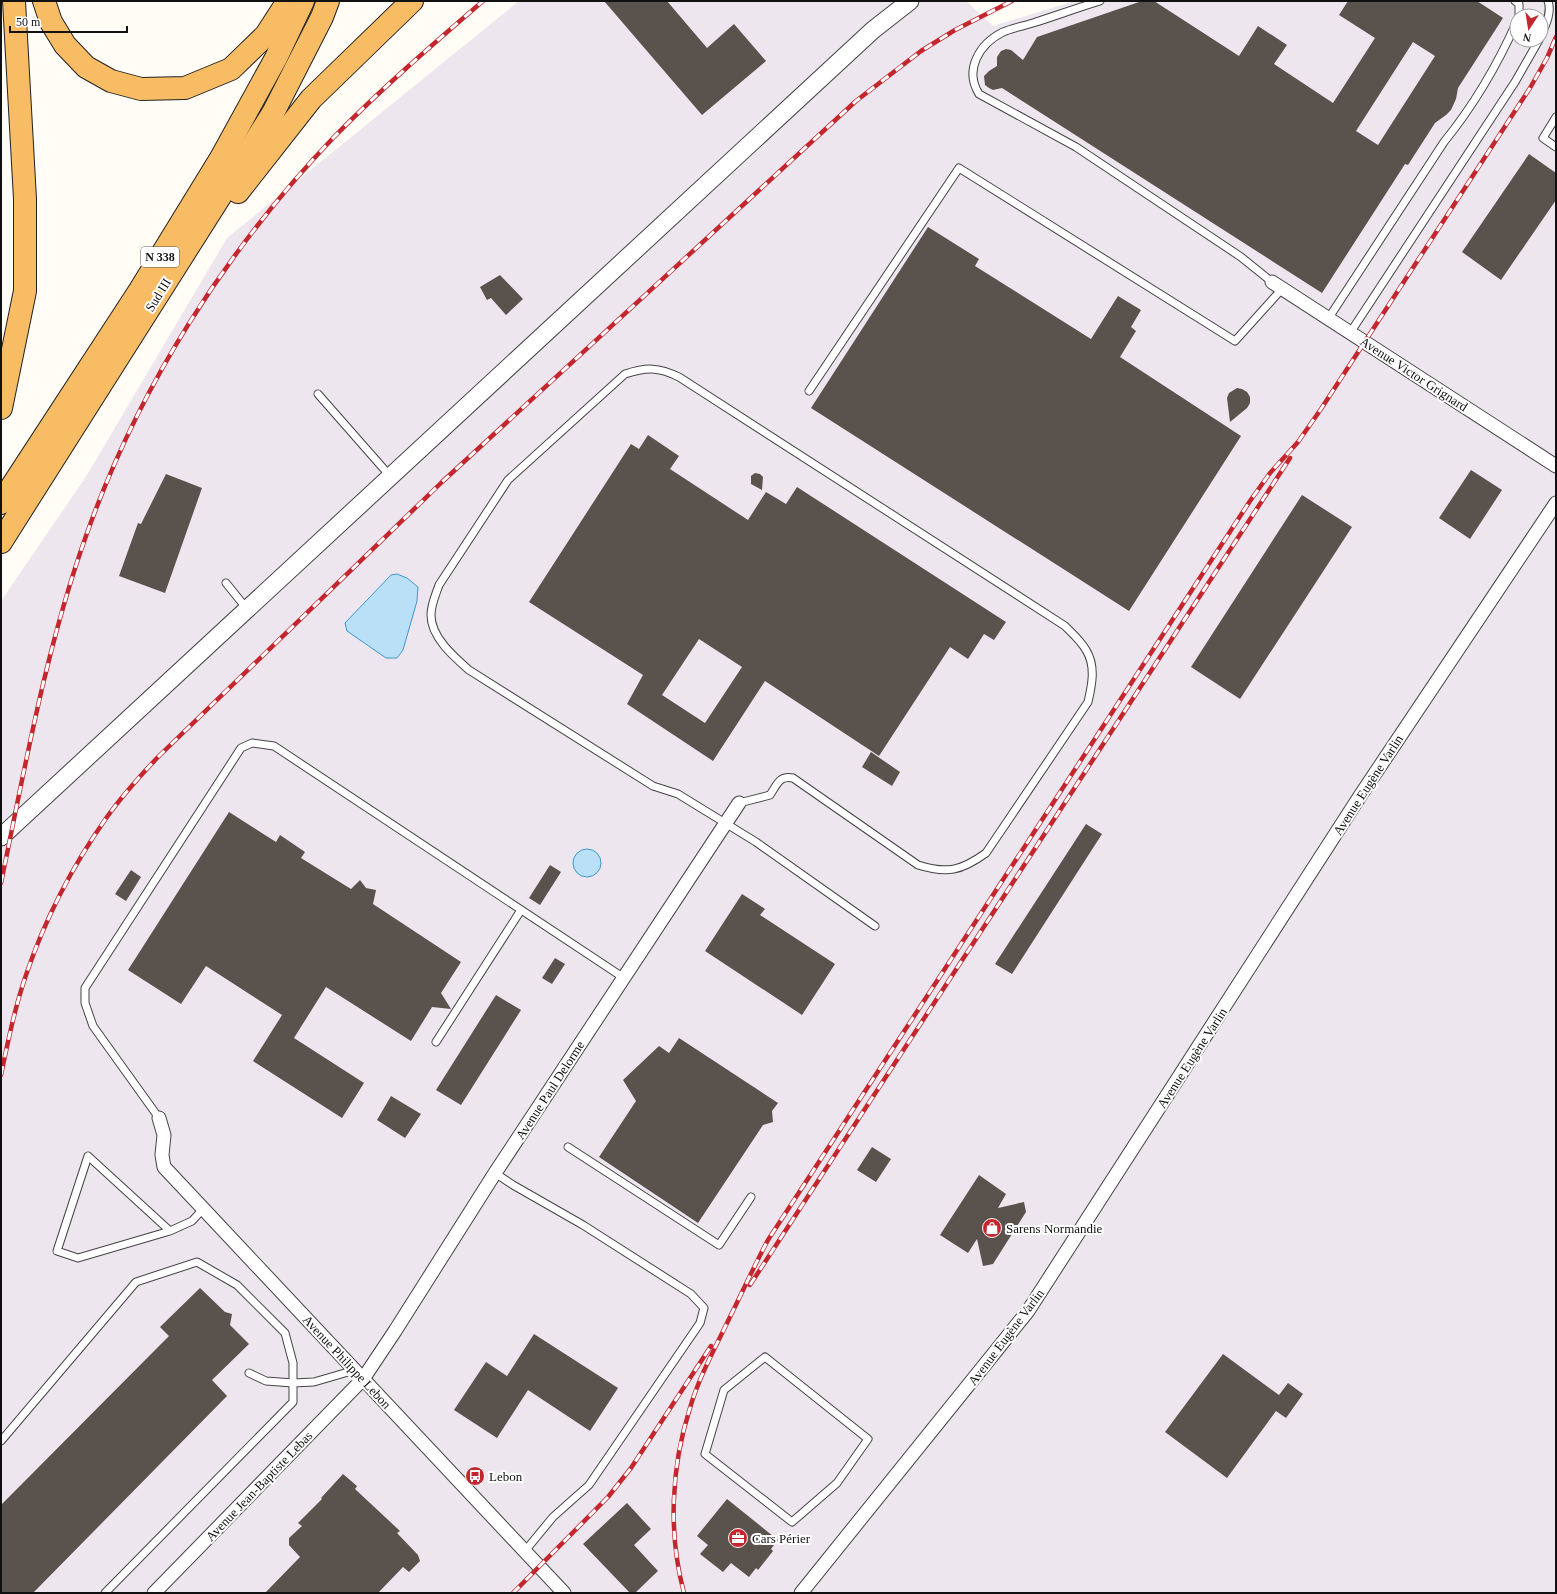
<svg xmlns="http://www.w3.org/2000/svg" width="1557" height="1594" font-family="Georgia,serif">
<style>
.industrial{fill:#eee6ef;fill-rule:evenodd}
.water{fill:#b9e0f7;stroke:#3f96cf}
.building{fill:#5a524d;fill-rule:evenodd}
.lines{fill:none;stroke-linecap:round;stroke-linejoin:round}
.service-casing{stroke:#444;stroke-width:9}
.minor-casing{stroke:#444;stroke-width:15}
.tertiary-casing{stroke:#444;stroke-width:19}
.trunk-casing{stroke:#222;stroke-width:24}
.service{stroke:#fff;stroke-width:7}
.minor{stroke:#fff;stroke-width:13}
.tertiary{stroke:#fff;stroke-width:17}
.trunk{stroke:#f7bc64;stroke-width:22}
.rail-casing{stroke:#c4262e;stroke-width:4.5}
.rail{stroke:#fff;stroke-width:3;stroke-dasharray:9;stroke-linecap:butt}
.labels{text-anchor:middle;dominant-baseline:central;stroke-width:4;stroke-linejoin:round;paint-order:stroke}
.shield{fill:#fff;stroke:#585858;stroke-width:1}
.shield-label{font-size:12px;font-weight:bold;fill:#111}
.street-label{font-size:13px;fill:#111;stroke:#fff}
.poi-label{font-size:13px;fill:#111;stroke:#fff;text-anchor:start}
</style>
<rect width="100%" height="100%" fill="#fffdf5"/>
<path class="industrial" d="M519,1H966L993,26L1074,1H1556V1593H1V601L87,475L227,238ZM1517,16H1541V40H1517Z"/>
<g class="water">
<polygon points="397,574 407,578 418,587 417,601 403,650 397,658 386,658 347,631 345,623 391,575"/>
<circle cx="587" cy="863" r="14"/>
</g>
<g class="building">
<polygon points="604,1 667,1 707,48 734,24 766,61 702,115"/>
<path d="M1142,1H1154L1239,56L1258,26L1287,45L1274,64L1333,103L1375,38L1339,15L1348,1H1477L1503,18L1458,88L1456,99L1451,110L1446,115L1435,123L1408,165L1405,164L1322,293L1002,88L993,90L989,88L985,85L984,76L989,71L997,66V57L1001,51L1006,49L1011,50L1023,60L1037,37ZM1413,42L1435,56L1378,145L1356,131Z"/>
<polygon points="1529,154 1556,173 1556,200 1501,280 1462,252"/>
<polygon points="928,227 979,259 975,266 1091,339 1118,296 1141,310 1131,327 1136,331 1120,357 1241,436 1129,611 811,408"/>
<polygon points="500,275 523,299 506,315 491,298 487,300 480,287"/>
<polygon points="1237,388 1242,389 1247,392 1250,397 1250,403 1247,408 1230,422 1227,398 1229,393"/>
<path d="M648,435L679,456L670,469L748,520L766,492L786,504L797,487L1006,622L994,640L984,634L968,659L950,647L879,756L765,681L713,761L627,704L643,675L529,602L631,444L639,449ZM699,639L742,667L705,723L662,695Z"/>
<polygon points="1471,470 1502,490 1470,539 1439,518"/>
<polygon points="755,473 760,474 763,477 762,490 751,484 751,476"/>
<polygon points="166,474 202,488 165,593 119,576 138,523 141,524"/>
<polygon points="1302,495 1352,527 1240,699 1191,667"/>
<polygon points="871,752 900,772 892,786 862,767"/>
<polygon points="229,812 276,842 280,835 305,852 301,858 351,889 360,880 366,888 376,890 373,904 461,962 441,993 451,1009 432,1007 411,1041 326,987 294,1038 364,1083 342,1118 253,1061 282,1015 206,966 181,1004 128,970"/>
<polygon points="1086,824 1102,834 1012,974 995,964"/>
<polygon points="550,865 561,872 540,905 529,898"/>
<polygon points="131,870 141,877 126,901 115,894"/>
<polygon points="742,894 765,909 760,915 835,964 802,1015 705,951"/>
<polygon points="555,958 565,964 552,984 542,978"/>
<polygon points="496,995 521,1010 461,1105 436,1090"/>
<polygon points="679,1038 778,1103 772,1111 773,1122 763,1125 698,1223 599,1157 636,1101 623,1080 659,1046 669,1053"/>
<polygon points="391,1096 421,1114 405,1138 377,1120"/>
<polygon points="872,1147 891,1159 876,1182 857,1170"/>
<polygon points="979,1175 1006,1194 998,1208 1024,1202 1026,1212 993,1264 983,1266 977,1239 968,1253 940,1235"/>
<polygon points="200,1288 225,1312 232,1314 230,1325 249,1344 212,1380 227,1396 33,1593 1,1593 1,1505 169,1336 160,1327"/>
<polygon points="534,1334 618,1388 590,1431 528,1390 497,1438 454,1410 486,1362 507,1376"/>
<polygon points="1223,1354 1279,1395 1288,1383 1303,1394 1286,1418 1276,1411 1227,1478 1165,1432"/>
<polygon points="343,1474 357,1486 355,1489 400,1531 397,1533 418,1555 420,1561 409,1572 403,1567 378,1593 265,1593 300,1557 289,1545 289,1538 302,1526 298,1523 322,1499 321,1498"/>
<polygon points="727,1499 778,1540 771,1549 773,1551 758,1570 756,1568 749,1577 731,1563 723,1572 700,1554 708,1545 697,1536"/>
<polygon points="627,1503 651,1529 634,1545 658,1571 635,1593 630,1593 583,1544"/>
</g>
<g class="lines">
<defs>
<g id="service">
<path d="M1100,1C1077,8 1055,16 1033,23C1023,26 1012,28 1003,32C979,44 964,70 979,94L1076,147L1241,257L1272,282"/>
<polyline points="1515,1 1519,4 1519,16"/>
<path d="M1541,35C1546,25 1552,12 1548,1"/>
<polyline points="1556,117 1543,138 1556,147"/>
<path d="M1328,319L1444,142C1474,105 1498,64 1517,21"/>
<polyline points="1350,333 1515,82 1539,40"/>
<polyline points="809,391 959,168 1235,341 1282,289"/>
<polyline points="318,394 390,476"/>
<polyline points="226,583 247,609"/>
<path d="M739,803L770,795C777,785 779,775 793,778L918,865C947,874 961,871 986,853L1088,702C1092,685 1096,666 1086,650C1081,641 1072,633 1065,626L679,377C658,367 647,367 625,374L508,480L439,585C436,594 431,604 431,615C431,637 453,656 469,670L653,786L678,794L756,842L875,926"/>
<polyline points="436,1042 521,910"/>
<polyline points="159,1118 93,1026 85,1003 85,988 241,748 252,743 274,746 624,978"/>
<polyline points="568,1147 719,1245 751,1197"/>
<polyline points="495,1173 513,1185 583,1225 691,1294 704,1308 700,1323 589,1485 553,1517 525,1551"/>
<polyline points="170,1231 88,1156 57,1251 78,1258 170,1231 192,1221 203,1209"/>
<polygon points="765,1357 868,1439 837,1483 792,1522 705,1454 724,1390"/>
<polyline points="249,1373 266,1381 293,1383 314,1382 355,1370"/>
<polyline points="1,1441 136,1282 197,1262 237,1285 285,1333 293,1363 293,1402 105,1593"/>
</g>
<g id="minor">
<polyline points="1272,282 1556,466"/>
<polyline points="159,1118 164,1135 162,1155 164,1167 564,1593"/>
<polyline points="154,1593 363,1379 395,1331 495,1173 739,803"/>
<polyline points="801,1593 1028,1311 1360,796 1556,503"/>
</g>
<polyline id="tertiary" points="1,837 873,30 910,1"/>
<g id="trunk">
<polyline points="44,1 51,22 65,45 86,67 111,81 141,89 185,88 231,69 266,35 288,1"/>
<polyline points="238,192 311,99 412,1"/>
<polyline points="1,408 25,291 25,199 14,1"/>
<polyline points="1,503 140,290 221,158 276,58 303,1"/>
<polyline points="1,542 273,113 322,17 328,1"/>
</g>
</defs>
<use href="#service" class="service-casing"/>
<use href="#minor" class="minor-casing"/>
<use href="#tertiary" class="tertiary-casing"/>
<use href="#trunk" class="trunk-casing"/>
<use href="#service" class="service"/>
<use href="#minor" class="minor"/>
<use href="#tertiary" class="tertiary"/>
<use href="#trunk" class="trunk"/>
<defs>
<g id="rail">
<path d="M1,883C25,767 46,648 86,536C138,388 226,250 334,137C381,89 432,45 483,1"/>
<path d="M1,1075C8,1041 15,1007 26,975C45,919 73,865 107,817C122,796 140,776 158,757L442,482L856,101L921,51L955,30L1012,1"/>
<polyline points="750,1285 1290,458"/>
<polyline points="513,1593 608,1497 631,1468 711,1346"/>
<path d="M684,1593C668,1533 671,1467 690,1408C699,1377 715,1348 729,1319C742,1293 754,1266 768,1240L1250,501L1270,473L1298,442L1321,409L1530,88L1547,58L1556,37"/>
</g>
</defs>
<use href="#rail" class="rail-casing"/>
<use href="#rail" class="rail"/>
</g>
<defs>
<symbol id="shop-disc" viewBox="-11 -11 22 22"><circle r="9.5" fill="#c4262e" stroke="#fff"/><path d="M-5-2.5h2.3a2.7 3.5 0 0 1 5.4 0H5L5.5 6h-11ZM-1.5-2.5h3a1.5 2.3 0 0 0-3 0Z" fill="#fff"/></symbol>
<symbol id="bus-disc" viewBox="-11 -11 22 22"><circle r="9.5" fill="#c4262e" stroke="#fff"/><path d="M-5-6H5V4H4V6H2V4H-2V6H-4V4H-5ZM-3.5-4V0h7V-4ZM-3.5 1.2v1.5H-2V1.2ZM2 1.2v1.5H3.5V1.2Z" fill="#fff"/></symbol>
<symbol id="office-disc" viewBox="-11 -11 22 22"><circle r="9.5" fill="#c4262e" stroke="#fff"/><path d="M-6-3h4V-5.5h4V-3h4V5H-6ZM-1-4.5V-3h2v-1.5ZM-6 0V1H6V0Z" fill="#fff"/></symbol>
</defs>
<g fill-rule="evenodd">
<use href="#shop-disc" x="981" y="1217" width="22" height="22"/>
<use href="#bus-disc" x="464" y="1465" width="22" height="22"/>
<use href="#office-disc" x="727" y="1527" width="22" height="22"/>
</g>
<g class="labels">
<rect class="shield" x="141" y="247" width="38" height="20" rx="3"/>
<g class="shield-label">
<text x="160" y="257">N 338</text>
</g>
<g class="street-label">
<text transform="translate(158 295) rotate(-58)">Sud III</text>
<text transform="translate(1414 374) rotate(33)">Avenue Victor Grignard</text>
<text transform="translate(1368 785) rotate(-57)">Avenue Eugène Varlin</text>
<text transform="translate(1192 1058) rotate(-57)">Avenue Eugène Varlin</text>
<text transform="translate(550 1090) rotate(-57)">Avenue Paul Delorme</text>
<text transform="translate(1006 1337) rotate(-53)">Avenue Eugène Varlin</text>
<text transform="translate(347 1362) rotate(47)">Avenue Philippe Lebon</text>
<text transform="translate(259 1486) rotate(-46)">Avenue Jean-Baptiste Lebas</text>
</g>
<g class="poi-label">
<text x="1006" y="1228">Sarens Normandie</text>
<text x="489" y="1476">Lebon</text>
<text x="752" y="1538">Cars Périer</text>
</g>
</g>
<rect width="1557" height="1594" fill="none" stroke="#111111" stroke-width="4"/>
<g transform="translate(1529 28) rotate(192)"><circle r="19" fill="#ffffff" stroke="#a0a0a0"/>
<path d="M0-3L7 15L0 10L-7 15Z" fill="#c4262e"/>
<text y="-6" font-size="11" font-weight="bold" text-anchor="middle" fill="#111111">N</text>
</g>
<path d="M10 26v6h117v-6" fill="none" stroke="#111111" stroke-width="2"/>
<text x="16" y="26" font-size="12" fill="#111111" stroke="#ffffff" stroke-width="3" paint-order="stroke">50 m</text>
</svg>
